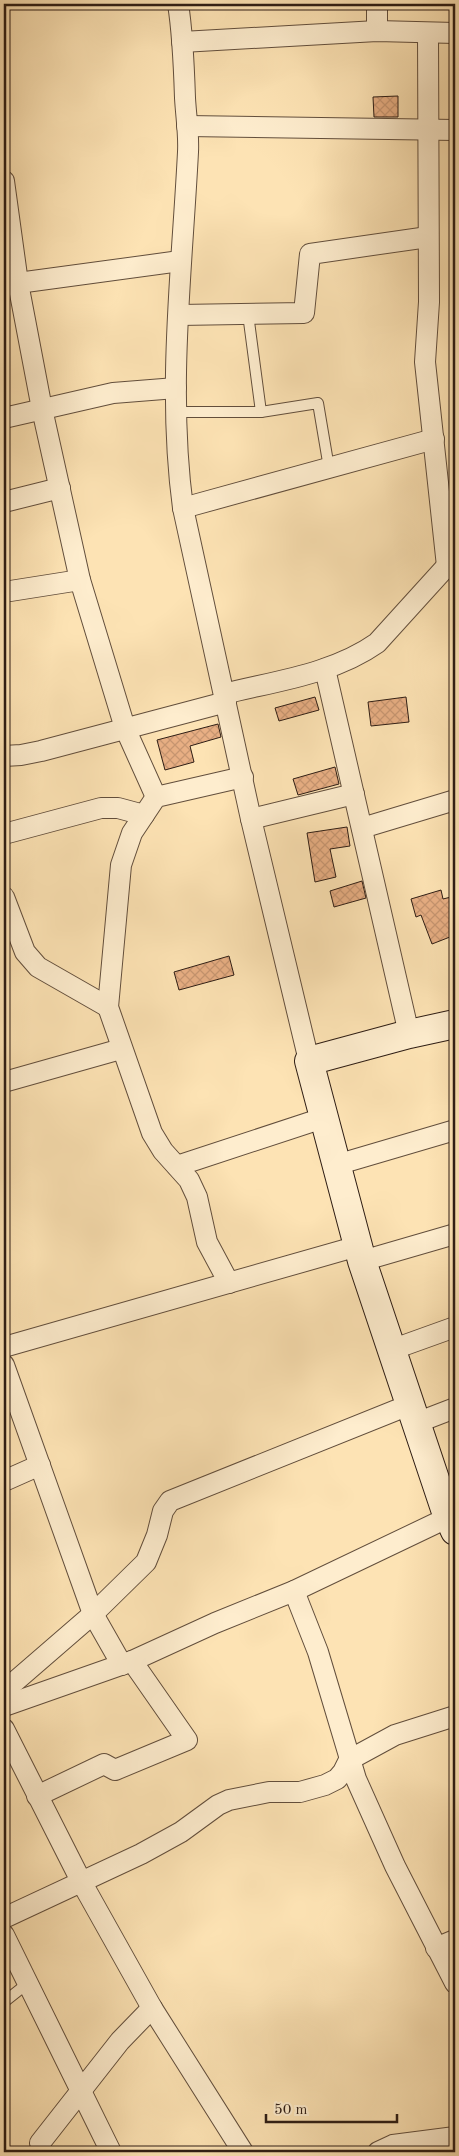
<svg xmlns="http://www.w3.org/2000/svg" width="459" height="2156" font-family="'Old Standard TT',serif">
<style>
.building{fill:url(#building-cross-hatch);stroke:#2e1d14}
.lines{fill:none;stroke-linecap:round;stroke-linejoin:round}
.lane-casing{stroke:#624e3c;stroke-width:12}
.street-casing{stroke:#624e3c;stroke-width:22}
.secondary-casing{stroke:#2e1d14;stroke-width:30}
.lane{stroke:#feedce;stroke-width:10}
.street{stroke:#feedce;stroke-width:20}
.secondary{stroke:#feedce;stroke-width:28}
</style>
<defs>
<pattern id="building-cross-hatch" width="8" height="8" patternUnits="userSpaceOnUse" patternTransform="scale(1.25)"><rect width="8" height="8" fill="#e8af84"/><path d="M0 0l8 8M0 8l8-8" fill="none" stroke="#c79671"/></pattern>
</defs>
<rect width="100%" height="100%" fill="#fde3b4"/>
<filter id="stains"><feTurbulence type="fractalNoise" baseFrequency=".004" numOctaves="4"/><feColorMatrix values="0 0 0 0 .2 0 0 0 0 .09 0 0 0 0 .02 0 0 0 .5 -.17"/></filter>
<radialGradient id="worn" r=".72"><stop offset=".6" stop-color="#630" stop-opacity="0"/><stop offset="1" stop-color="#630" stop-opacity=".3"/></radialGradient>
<g class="building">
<polygon points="398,96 398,117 374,117 373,97"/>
<polygon points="315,697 319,710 279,721 275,708"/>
<polygon points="406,697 409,722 371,726 368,702"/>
<polygon points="218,724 221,737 190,746 194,762 165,770 157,740"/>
<polygon points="335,767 339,784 298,795 293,779"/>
<polygon points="347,827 350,846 330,849 336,877 315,882 307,833"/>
<polygon points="362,881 366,898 334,907 330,891"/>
<polygon points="441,890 443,899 455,896 455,935 432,944 421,915 416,917 411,899"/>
<polygon points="229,956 234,975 179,990 174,972"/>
</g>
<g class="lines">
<defs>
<g id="lane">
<polyline points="248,314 261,412"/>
<polyline points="175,412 261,412 318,403 329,468"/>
<polyline points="4,2002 28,1983"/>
</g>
<g id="street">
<path d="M178,4C183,35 184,67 185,98C186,116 189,134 188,152C182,270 167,390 183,508L251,819L309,1061"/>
<polyline points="377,4 377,31"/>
<polyline points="428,33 429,302 425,362 447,566 455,565"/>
<polyline points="182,42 377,31 455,33"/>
<polyline points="187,126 455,130"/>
<polyline points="4,181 18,283 42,409 80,580 125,728 156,797"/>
<polyline points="18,283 180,261"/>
<polyline points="179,315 304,313 310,254 428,237"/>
<polyline points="4,418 113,393 176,388"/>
<polyline points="4,502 60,488"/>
<polyline points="183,508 434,439"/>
<polyline points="4,592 80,580"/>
<polyline points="325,669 409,1034"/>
<path d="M224,694C276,681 333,674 377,643L455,557"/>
<polyline points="4,756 21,755 41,751 226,702"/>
<polyline points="251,819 354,794"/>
<polyline points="362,828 455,800"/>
<polyline points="4,834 101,808 118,808 144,815"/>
<polyline points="4,897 25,952 38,967 108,1007"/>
<polyline points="4,1082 121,1049"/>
<polyline points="336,1165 455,1130"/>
<polyline points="177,1166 323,1118"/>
<polyline points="362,1261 455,1234"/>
<polyline points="229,1283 207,1242 197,1197 189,1180 163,1151 152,1133 108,1007 121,865 132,833 156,797 243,777"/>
<polyline points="4,1347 358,1246"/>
<polyline points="391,1350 455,1327"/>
<polyline points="4,1365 93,1614 122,1665"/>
<polyline points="416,1423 455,1408"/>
<polyline points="4,1481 40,1465"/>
<polyline points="294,1591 318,1652 356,1779 395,1866 455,1983"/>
<polyline points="4,1691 93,1614 146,1562 157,1535 163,1511 170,1501 409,1405"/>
<polyline points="4,1706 132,1661 215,1623 294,1591 449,1517"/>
<polyline points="4,1729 82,1883 152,2008 243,2152"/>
<polyline points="37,1796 104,1764 115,1770 187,1740 132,1661"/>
<polyline points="4,1918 141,1854 181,1832 218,1805 229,1800 269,1792 300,1792 325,1785 337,1779 343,1772 349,1760 395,1735 455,1716"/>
<polyline points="4,1935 111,2152"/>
<polyline points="436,1948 455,1940"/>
<polyline points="40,2143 120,2041 152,2008"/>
<polyline points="378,2152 393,2145 455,2137"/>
</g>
<polyline id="secondary" points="455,1024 409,1034 309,1061 362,1261 445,1509 455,1531"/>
</defs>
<use href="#lane" class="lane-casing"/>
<use href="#street" class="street-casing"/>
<use href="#secondary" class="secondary-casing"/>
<use href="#lane" class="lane"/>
<use href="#street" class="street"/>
<use href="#secondary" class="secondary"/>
</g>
<rect width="459" height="2156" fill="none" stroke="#fde3b4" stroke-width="20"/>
<rect x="5" y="5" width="449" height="2146" fill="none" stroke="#2e1d14" stroke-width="2.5"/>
<rect x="10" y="10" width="439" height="2136" fill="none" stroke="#2e1d14"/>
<path d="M266 2114v8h131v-8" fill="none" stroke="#2e1d14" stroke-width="2.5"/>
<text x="274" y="2114" font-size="15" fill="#2e1d14" stroke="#feedce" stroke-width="4" paint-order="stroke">50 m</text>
<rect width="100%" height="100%" filter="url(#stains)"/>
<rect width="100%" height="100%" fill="url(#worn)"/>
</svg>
